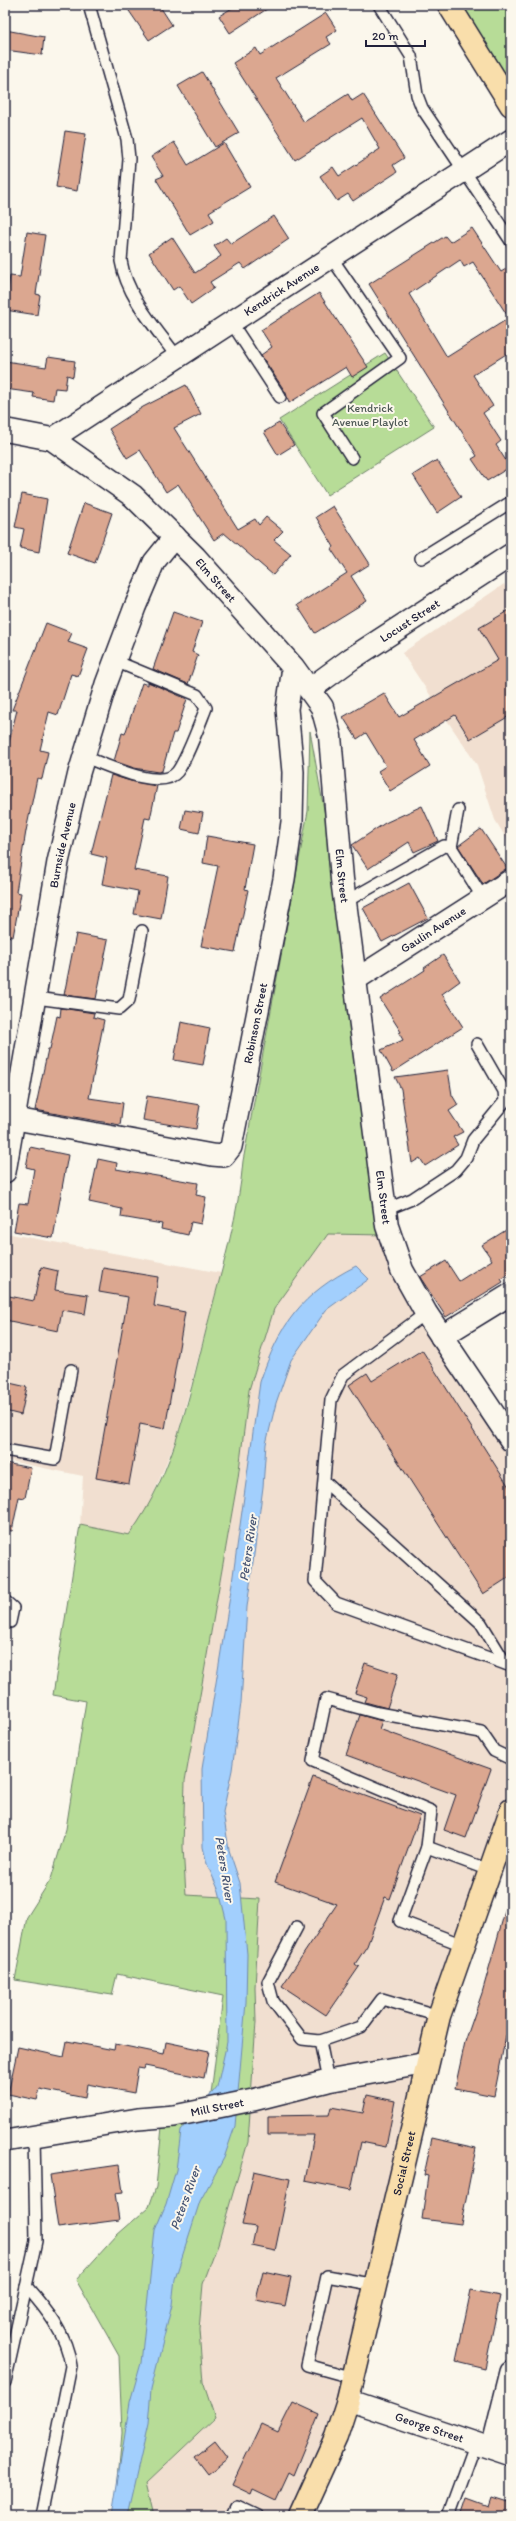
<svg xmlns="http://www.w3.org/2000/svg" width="516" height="2521" font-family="Itim,sans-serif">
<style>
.built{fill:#f1dfd0}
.green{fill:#b7dc97;stroke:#6c7f69}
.water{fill:#a2cffd;stroke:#6f8aaf}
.building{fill:#dba790;stroke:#22223b;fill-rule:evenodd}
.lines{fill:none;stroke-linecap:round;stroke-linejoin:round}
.lane-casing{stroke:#22223b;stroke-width:14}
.street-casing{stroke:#22223b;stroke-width:24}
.secondary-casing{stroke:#22223b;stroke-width:25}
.primary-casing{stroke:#22223b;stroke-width:25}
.lane{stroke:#fbf7ec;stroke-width:11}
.street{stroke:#fbf7ec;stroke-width:21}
.secondary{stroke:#fbf7ec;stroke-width:22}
.primary{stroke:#f9deab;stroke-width:22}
.labels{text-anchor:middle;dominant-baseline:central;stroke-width:4;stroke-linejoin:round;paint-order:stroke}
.street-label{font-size:12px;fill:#22223b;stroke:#fbf7ec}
.park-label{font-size:12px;fill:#4f5a57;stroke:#fbf7ec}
.water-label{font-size:13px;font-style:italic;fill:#485675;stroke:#fbf7ec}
</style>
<rect width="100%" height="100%" fill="#fbf7ec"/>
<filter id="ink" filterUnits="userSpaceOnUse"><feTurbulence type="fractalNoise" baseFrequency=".025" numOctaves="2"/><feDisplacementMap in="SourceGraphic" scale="8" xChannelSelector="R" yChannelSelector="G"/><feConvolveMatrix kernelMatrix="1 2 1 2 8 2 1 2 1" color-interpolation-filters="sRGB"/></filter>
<g filter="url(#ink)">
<g class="built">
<polygon points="504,584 511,596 511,846 495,820 477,765 402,653"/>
<polygon points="5,1233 221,1273 177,1437 146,1512 129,1535 80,1525 83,1476 5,1460"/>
<polygon points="328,1234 386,1235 511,1431 511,1812 445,2002 350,2397 301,2516 154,2516 146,2483 215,2418 203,2382 199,2330 203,2284 218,2244 248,2142 256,2022 255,1987 260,1899 186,1895 183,1847 185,1781 238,1478 249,1390 274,1309"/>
</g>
<g class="green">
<polygon points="455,5 511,5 511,96"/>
<polygon points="385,353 434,427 327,495 279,420"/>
<path d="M310,731L345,928L386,1235L328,1234L274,1309L249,1390L238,1478L185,1781L183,1847L186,1895L260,1899L255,1987L256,2022L248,2142L218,2244L203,2284L199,2330L203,2382L215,2418L146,2483L154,2516H115L122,2433L119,2356L76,2280L117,2235L149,2207L156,2187L163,2117L210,2102L223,1996L117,1974L112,1995L15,1980L27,1917L51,1879L66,1829L86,1701L53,1695L80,1525L129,1535C176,1472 190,1390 210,1315C223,1265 239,1213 243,1161L308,811Z"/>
</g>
<path class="water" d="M356,1266L369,1279L326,1310L291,1360L276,1403L266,1444L263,1487L247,1607L241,1703L232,1770L223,1812L229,1850L240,1883L247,1954L246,2002L235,2126L224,2158L200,2201L175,2279L172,2305L151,2389L148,2424L127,2516H112L130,2402L141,2363L155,2230L166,2204L176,2170L181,2131L217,2087L227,2042L226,1919L219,1891L207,1864L203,1847L202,1769L231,1590L260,1382C279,1325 302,1293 356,1266Z"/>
<g class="building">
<polygon points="125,5 159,5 172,25 149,40"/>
<polygon points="237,5 273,5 230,33 219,16"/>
<polygon points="326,13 337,30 326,37 331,44 276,78 304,122 348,94 352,101 363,94 404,158 393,165 397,172 353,201 348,194 337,201 320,176 333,167 339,176 380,149 362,118 295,160 233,63 256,48 260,55"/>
<polygon points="5,30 44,37 42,55 5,50"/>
<polygon points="202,72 239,133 215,147 178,86"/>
<polygon points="65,131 86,134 77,191 56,187"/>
<polygon points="174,142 188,165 224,143 250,187 209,212 214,221 190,235 156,179 163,176 151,157"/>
<polygon points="274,216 289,239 245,269 240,263 210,282 214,288 191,304 179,286 173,290 149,253 172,237 195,273 221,256 214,246 226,238 231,244"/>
<path d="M472,228L501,272L511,266V351L473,375L493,406L483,413L501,441L496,445L510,467L487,481L472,459L477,456L369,284L445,236L450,242ZM460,260L464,267L473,262L509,318L447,357L409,294Z"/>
<polygon points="27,232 45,235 36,294 40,295 37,315 5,310 10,276 20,277"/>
<polygon points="319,293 368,367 352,377 346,367 289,403 286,393 261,355 272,347 261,330"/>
<polygon points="48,357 75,361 73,377 67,375 65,389 55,388 53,400 33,397 34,393 5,389 5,361 46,367"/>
<polygon points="186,385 201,414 174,428 238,529 255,519 259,525 266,517 283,531 274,540 291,554 273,575 224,533 214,540 178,484 166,492 140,450 127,458 109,429 143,407"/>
<polygon points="279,423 294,445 278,455 264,432"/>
<polygon points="437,460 461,497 437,513 413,475"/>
<polygon points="22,494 47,499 39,552 20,548 24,529 15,527"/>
<polygon points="84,503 112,513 95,563 67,553"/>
<polygon points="333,506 370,564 351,576 367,601 315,633 297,605 347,573 331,549 334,547 316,517"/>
<polygon points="511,609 511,715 470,739 455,715 414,740 430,766 390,791 378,771 386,766 366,733 357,739 343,717 384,693 399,717 498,660 479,628"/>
<polygon points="173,612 202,622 192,652 198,655 188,684 153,669"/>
<polygon points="46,623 72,633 68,642 88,649 78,676 71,674 58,715 49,712 40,750 48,752 42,779 37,778 26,831 16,892 21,893 13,937 5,936 5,758 17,710 12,710"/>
<polygon points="148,682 187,699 176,733 173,733 162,771 158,772 134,768 114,761 122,733 125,734 142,683 148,685"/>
<polygon points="111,775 131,781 157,786 150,819 145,818 134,870 168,876 161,919 134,914 138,891 102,884 107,858 91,854"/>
<polygon points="422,806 438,841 414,852 409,842 368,869 352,845 385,823"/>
<polygon points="185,810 203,813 199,833 181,829"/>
<polygon points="481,829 507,868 483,884 458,846"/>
<polygon points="207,836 253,844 245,889 248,890 235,952 201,946 218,866 203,863"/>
<polygon points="409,883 428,918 382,942 363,908"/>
<polygon points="76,934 108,940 96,999 64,995"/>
<polygon points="443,955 460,981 442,994 463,1027 393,1072 381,1050 403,1040 399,1033 401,1032 380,999 425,970 424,968"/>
<polygon points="61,1008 94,1013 93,1017 104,1020 89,1098 123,1103 120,1125 35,1110 48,1049 50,1049 57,1016 60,1017"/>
<polygon points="181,1022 210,1028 203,1065 174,1060"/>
<polygon points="448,1070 452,1095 458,1105 449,1111 463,1132 453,1137 458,1145 425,1166 420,1158 412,1163 401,1089 395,1077"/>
<polygon points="147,1096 200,1105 196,1129 143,1120"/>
<polygon points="30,1147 68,1155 53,1238 14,1231 19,1203 28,1204 34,1169 26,1167"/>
<polygon points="98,1159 117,1163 116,1169 198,1183 196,1195 206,1197 201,1224 191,1222 188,1235 161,1229 162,1224 121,1217 122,1209 89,1202"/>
<polygon points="511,1227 511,1272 501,1279 503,1282 446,1317 420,1277 446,1261 459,1281 492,1260 482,1245"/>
<polygon points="41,1267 58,1271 55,1290 88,1295 85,1314 62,1310 58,1331 5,1320 9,1296 34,1301"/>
<polygon points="103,1268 158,1277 154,1306 185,1312 165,1429 140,1424 129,1484 96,1478 128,1297 99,1292"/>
<polygon points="422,1350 511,1490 511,1576 483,1594 349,1385 367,1373 372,1381"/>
<polygon points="5,1382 27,1387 21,1415 5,1411"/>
<polygon points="5,1463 31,1468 25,1498 19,1497 12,1531 5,1530"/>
<polygon points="365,1663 398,1674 387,1708 365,1702 367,1697 355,1693"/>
<polygon points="360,1715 382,1721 379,1729 491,1769 466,1838 444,1830 456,1795 346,1755"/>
<polygon points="313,1777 420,1816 390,1899 385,1897 367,1946 355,1964 359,1967 326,2015 282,1986 337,1904 275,1882"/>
<polygon points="507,1904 511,1905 511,2037 506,2035 494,2096 455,2088 465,2042 482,1993"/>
<polygon points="67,2041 114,2050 115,2044 164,2054 166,2042 209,2051 204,2078 145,2066 144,2069 138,2068 134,2093 87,2084 85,2098 40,2089 37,2100 8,2094 18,2047 64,2057"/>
<polygon points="367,2095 395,2101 386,2147 361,2142 351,2190 305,2181 314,2135 268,2135 268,2116 329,2115 331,2107 363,2113"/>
<polygon points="432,2138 476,2148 461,2224 422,2219 428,2176 424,2175"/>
<polygon points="119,2165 123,2192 115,2193 119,2220 58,2228 50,2175"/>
<polygon points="254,2171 290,2179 275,2251 252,2246 256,2227 242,2225"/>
<polygon points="263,2271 291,2277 285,2306 256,2300"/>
<polygon points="471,2290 500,2296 485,2368 456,2361"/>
<polygon points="293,2402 319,2414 294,2475 289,2472 276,2500 253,2489 251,2494 232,2485 261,2424 278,2432"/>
<polygon points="215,2441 228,2458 208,2474 195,2457"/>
<polygon points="492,2497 511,2503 511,2516 461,2516 467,2498 489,2506"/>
</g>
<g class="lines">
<defs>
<g id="lane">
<path d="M89,5L127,139L129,159L121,261C127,297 156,328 177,357"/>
<polyline points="379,5 411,56 417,95 422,108 511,241"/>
<polyline points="331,257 400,358 323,413 352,458"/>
<polyline points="231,322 280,397"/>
<polyline points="421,558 511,502"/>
<path d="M85,757C104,764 161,792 177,772C186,761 200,723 206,708L197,695L115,661"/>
<polyline points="451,847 458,810"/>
<polyline points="345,902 444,846 451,847 483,898"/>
<polyline points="36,998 119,1009 129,1000 142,931"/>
<polyline points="385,1210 412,1199 456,1170 466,1158 473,1140 505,1101 504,1091 477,1044"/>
<polyline points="426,1313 343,1375 331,1400 315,1581 336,1603 511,1666"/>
<polyline points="5,1450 55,1459 71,1370"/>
<polyline points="325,1482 481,1623 506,1664"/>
<polyline points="5,1601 13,1608 10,1622"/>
<polyline points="427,1847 489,1870"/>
<polyline points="297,1927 268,1982 273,2001 302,2039 320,2041 328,2081"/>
<polyline points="463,1945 400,1921 427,1847 431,1811 313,1761 326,1699 378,1713 481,1732 494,1751 511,1759"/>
<polyline points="320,2041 361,2027 382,1999 439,2016"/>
<path d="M26,2286C46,2309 67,2334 71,2366L41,2516"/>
<polyline points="354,2378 307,2365 327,2276 376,2285"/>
<polyline points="5,2382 36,2241 34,2135"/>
<polyline points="232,2516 237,2506 258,2516"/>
<polyline points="449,2516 476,2442"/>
</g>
<g id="street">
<path id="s1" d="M52,439L511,140"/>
<path id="s2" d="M355,980L511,880"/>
<path id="s3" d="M5,1117L212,1155L224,1156L231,1147L284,879L292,822L293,772L287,709L293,667"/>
<path id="s4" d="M5,1172L58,862L79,773L106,684L135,607L154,562L175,536"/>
<polyline points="441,1337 511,1294"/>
<path id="s5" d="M5,2141L138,2119L174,2116L253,2100L328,2081L427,2063"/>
<path id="s6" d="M348,2400L511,2455"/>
<polyline points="492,2448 511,2372"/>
</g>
<g id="secondary">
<path id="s7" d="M5,430L52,439L133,496L195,557L293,667L322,707L330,736L342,879L387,1226L402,1270L426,1313L511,1440"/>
<path id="s8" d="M310,689L351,659L511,555"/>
</g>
<g id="primary">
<polyline points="449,5 511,105"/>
<path id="s9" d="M300,2516L336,2437L348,2400L439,2016L511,1810"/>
</g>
</defs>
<use href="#lane" class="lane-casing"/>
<use href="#street" class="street-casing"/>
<use href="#secondary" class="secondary-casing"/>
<use href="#primary" class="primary-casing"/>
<use href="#lane" class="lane"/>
<use href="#street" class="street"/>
<use href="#secondary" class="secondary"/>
<use href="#primary" class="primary"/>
</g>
</g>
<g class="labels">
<g class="street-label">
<text stroke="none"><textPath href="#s1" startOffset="274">Kendrick Avenue</textPath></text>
<text stroke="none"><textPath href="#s7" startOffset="265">Elm Street</textPath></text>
<text stroke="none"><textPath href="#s8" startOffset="121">Locust Street</textPath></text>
<text stroke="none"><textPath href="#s4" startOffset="332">Burnside Avenue</textPath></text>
<text stroke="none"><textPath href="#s7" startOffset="601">Elm Street</textPath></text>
<text stroke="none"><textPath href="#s2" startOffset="93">Gaulin Avenue</textPath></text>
<text stroke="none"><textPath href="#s3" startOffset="360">Robinson Street</textPath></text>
<text stroke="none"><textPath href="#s7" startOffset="925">Elm Street</textPath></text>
<text stroke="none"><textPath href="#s5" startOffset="215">Mill Street</textPath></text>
<text stroke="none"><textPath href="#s9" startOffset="369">Social Street</textPath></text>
<text stroke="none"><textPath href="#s6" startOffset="86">George Street</textPath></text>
</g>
<g class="park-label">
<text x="370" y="408">Kendrick<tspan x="370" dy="14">Avenue Playlot</tspan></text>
</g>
<g class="water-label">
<text transform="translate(248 1548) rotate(-82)">Peters River</text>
<text transform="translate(225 1869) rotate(81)">Peters River</text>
<text transform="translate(185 2198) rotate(-70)">Peters River</text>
</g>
</g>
<rect width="516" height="2521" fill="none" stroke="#fbf7ec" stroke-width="20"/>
<rect x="10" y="10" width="496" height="2501" fill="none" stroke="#22223b" stroke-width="1.5" filter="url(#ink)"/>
<path d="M366 40v6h59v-6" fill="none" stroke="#22223b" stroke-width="2"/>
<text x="372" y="40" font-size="12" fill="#22223b" stroke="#fbf7ec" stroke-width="3" paint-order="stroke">20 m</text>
</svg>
